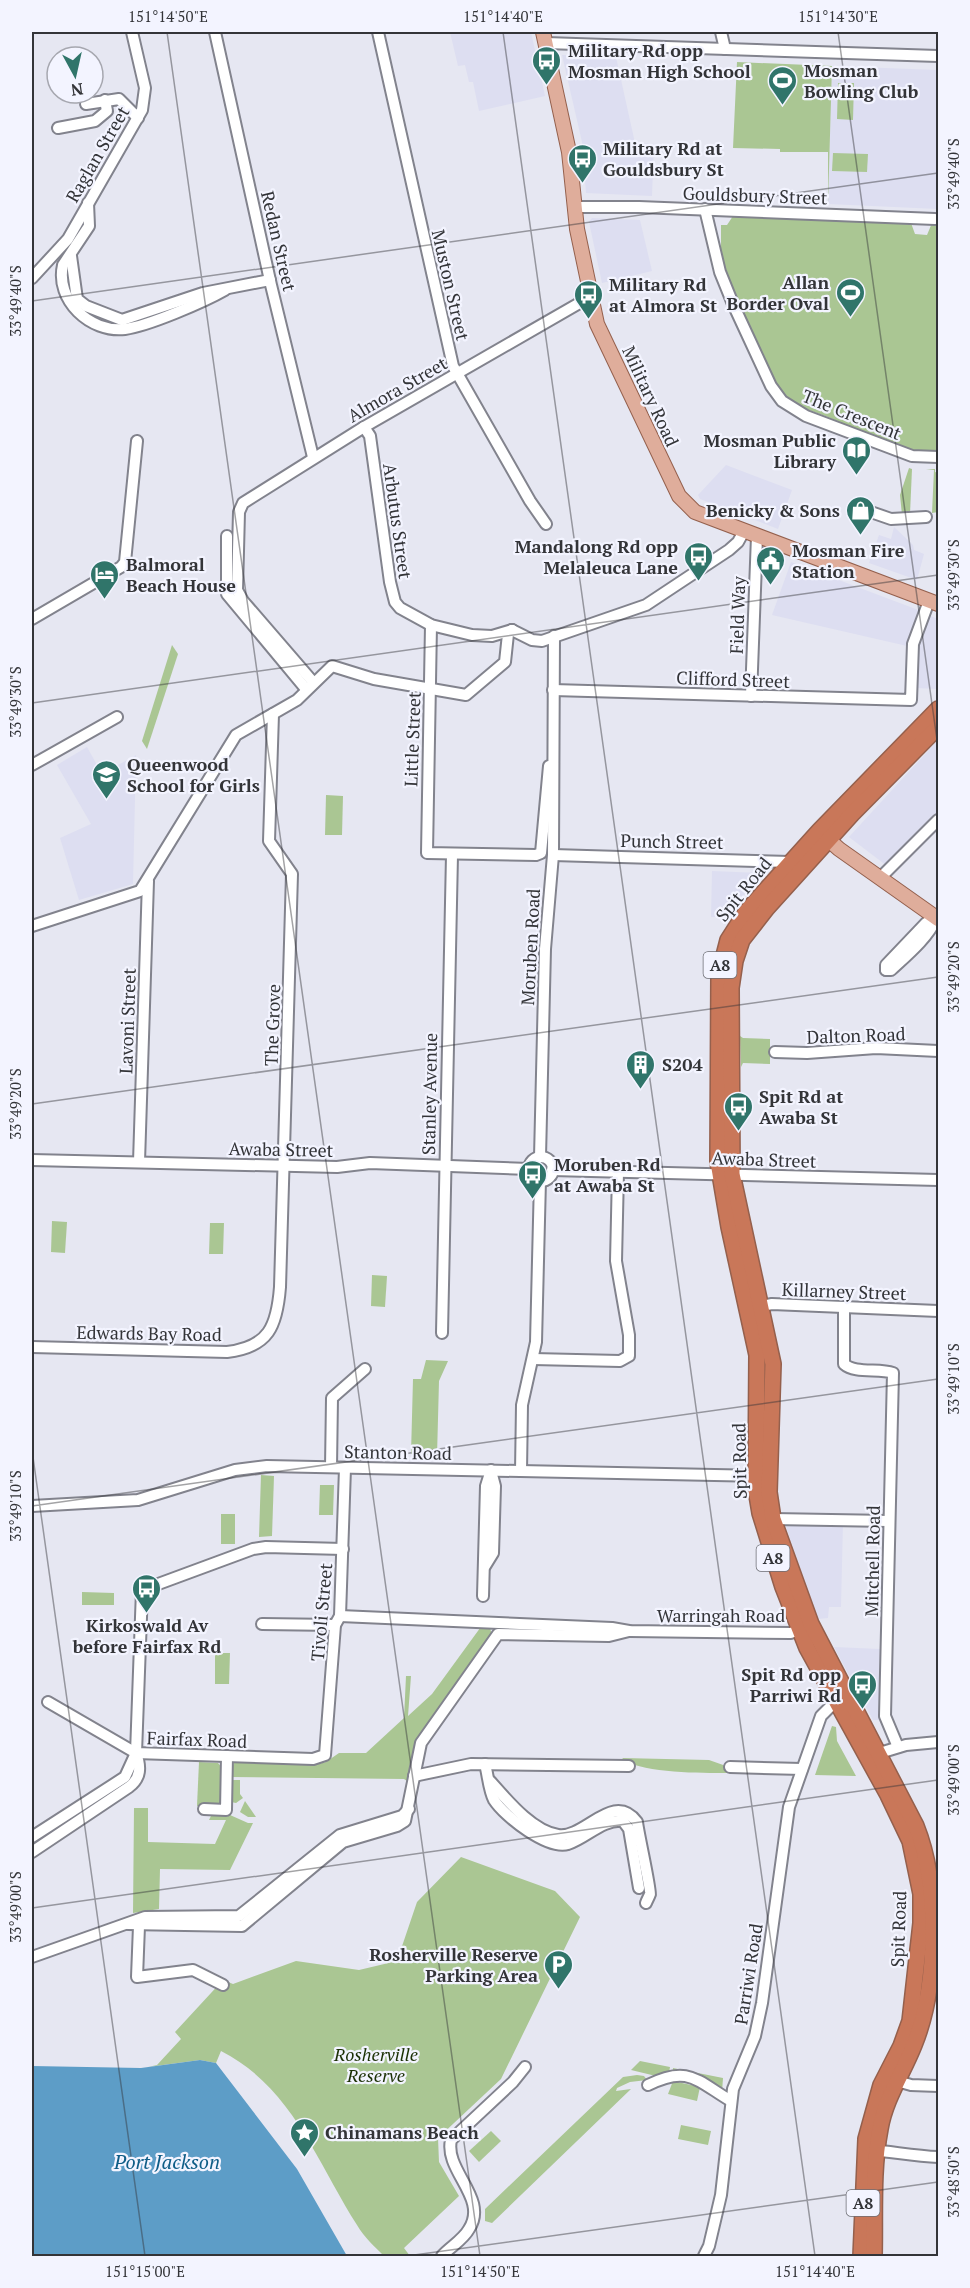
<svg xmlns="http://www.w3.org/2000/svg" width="970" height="2288" font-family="'PT Serif',serif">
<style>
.built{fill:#dddef1}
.green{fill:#aac693}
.water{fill:#5d9dc7}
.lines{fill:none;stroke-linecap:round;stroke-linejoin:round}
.minor-casing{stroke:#82838d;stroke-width:14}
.major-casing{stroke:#94604d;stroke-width:16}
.highway-casing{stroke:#94604d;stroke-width:18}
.minor{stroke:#fff;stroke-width:10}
.major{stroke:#dfad9b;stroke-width:14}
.highway{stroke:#c97759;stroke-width:15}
.ticks{fill:none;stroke:#333438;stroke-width:1.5;stroke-opacity:0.45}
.labels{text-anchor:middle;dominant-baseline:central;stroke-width:4.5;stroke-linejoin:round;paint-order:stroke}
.shield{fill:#f3f4ff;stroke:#6d6e74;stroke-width:1.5}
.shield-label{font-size:16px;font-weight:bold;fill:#333438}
.poi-label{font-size:18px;font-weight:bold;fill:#333438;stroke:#f3f4ff;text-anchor:start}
.street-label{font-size:18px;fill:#333438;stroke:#f3f4ff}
.park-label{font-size:18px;font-style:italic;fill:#1c3105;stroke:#f3f4ff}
.water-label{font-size:20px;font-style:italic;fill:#0f5d87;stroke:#f3f4ff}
.neatline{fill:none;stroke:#333438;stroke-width:2}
.ticks-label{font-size:15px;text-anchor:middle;fill:#333438}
</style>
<rect width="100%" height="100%" fill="#e6e7f2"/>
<g class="built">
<polygon points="450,32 531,32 545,96 479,111 473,82 469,82 465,65 458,66"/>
<polygon points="562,55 616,57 635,143 654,144 652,196 586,193 582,142"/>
<polygon points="832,66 938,70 938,209 828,204"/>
<polygon points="592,218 640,220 652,271 602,283 589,222"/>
<polygon points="726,465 792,490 778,529 700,499 698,495"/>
<polygon points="894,527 913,545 914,550 924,554 917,580 869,563 879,535 891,539"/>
<polygon points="791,562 921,611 907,646 772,615"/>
<polygon points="928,615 938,619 938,689 916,688 915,647"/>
<polygon points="938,740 938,827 895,872 849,837"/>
<polygon points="87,747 102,774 136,755 133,884 79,900 60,838 91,824 57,765"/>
<polygon points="712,871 760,873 762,875 724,917 711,917"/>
<polygon points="784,1521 843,1522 841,1607 829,1607 828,1618 818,1619 815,1612"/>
<polygon points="834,1647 880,1649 879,1720 873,1720"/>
</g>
<g class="green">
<polygon points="737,62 832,66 828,204 828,152 780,152 780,149 733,148"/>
<polygon points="838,83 854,83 853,120 837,119"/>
<polygon points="833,153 868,154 867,172 832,171"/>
<polygon points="735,213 911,223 915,234 927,235 932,223 938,223 938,454 901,448 828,417 776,398 721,272 721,225 727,225"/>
<polygon points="909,468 912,469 910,514 902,515 900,495"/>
<polygon points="926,469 935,469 935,472 938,473 938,512 932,513 934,470"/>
<polygon points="172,645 178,654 147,749 142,741"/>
<polygon points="326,795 343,796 342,835 325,835"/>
<polygon points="740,1036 743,1038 770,1039 770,1064 743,1063 741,1067"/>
<polygon points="52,1221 67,1222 65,1253 51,1252"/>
<polygon points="210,1223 224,1223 223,1254 209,1254"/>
<polygon points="372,1275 387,1276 385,1307 371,1306"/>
<polygon points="426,1360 448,1361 439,1381 437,1456 411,1454 413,1379 421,1379"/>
<polygon points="261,1475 274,1476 272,1536 259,1537"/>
<polygon points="320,1485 334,1485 333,1515 319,1515"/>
<rect x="221" y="1514" width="14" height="30"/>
<polygon points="82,1592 114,1593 114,1605 82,1605"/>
<polygon points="483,1624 489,1624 492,1635 416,1742 407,1781 404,1779 230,1777 234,1762 315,1765 326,1762 339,1753 366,1753 404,1718 406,1676 411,1676 408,1716 432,1694"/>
<polygon points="215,1653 230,1653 229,1684 215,1684"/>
<polygon points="832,1726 836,1727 837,1741 856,1776 815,1775"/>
<path d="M622,1758L709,1760L726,1766L731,1773C708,1773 638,1774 622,1758Z"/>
<polygon points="199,1762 218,1763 224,1770 222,1803 197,1806"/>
<polygon points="231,1780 240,1780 240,1794 243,1798 236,1803 231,1802"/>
<polygon points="245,1801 256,1817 248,1817 240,1812"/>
<polygon points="134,1808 148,1808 148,1842 215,1844 226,1820 209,1820 211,1816 230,1815 248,1823 253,1823 230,1870 160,1869 159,1909 133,1913"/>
<path d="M461,1857L555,1891L580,1917L501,2079L438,2138L439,2162L459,2196L404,2248L410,2256H384C375,2247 364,2237 357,2225C317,2162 292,2087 221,2051L216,2063L200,2060L148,2067L157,2065L181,2039L175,2032L223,1980L233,1984L296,1961L359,1970L397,1961L417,1902Z"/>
<polygon points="640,2061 670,2067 669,2073 656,2076 631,2070"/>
<polygon points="673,2068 723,2078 722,2092 673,2073"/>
<polygon points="637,2075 644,2076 647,2080 630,2082 617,2088 616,2091 631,2089 492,2223 485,2221 485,2209 623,2077"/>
<polygon points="673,2081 700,2087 697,2101 668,2094"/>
<polygon points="681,2125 711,2131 708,2145 678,2139"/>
<polygon points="491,2131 501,2141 479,2162 469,2151"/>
</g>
<polygon class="water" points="200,2060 216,2063 297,2169 347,2256 32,2256 32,2066 141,2068"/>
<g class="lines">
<defs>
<g id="minor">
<polyline points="215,32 271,285 313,457"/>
<polyline points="378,32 453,366 530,501 546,524"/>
<polyline points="721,32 725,49"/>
<polyline points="546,43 938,56"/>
<polyline points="86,104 119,99 138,118"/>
<polyline points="58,128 95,121 107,111 105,100"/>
<path d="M88,203L89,226L63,265C55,300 90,333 125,329C148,326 204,302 225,290"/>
<polyline points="574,207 639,207 935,219"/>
<polyline points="705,209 720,272 733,304 771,386 782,401 806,416 912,456 938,457"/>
<polyline points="71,256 77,299 86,306 122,320 203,293 270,280"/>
<polyline points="32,278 68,239 142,110 145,88 132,32"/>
<polyline points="364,427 370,436 390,582 395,602 400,608 431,625 472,635 492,636 512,630"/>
<polyline points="865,510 891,519 926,517"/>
<polyline points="227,536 227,594 306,689"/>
<polyline points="32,619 121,567 125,562 137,441"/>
<polyline points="431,625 427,853 536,855 541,853 549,766"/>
<polyline points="512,630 532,640 542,641 646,605 729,550 738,542 744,531"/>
<polyline points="313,682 243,601 237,590 239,512 243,503 364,427 590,297"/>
<polyline points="553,690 911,700 913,644 929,601"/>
<polyline points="751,696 757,536"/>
<polyline points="32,765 117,717"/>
<polyline points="553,855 790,862"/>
<polyline points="880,878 938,820"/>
<polyline points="32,926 140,891 236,735 297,700 332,666 374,679 466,695 505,662 508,634 512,630"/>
<polyline points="886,970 886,965 926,923 938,917"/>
<path d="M886,970H891C906,956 928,938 936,919"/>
<polyline points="775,1052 807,1053 876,1048 938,1051"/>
<polyline points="540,1157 545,949 553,855 554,636"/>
<circle cx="541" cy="1169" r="12"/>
<polyline points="32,1160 337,1167 370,1163 529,1169"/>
<polyline points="139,1162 148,881"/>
<polyline points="552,1170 938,1180"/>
<polyline points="756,1307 772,1304 938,1311"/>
<path d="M844,1307V1364C855,1374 879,1368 893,1373L885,1716L898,1747"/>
<polyline points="442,1333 452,855"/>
<path d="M32,1347L227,1352C269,1347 277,1326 280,1287L292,874L269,841L273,714"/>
<polyline points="533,1359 620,1361 629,1356 629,1335 616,1261 618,1172"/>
<polyline points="331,1467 332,1398 365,1369"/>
<polyline points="521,1471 522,1405 536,1342 540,1180"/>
<polyline points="32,1506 138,1500 235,1470 267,1466 763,1476"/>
<polyline points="773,1519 889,1521"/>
<polyline points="485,1566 493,1553 495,1486 491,1471"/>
<polyline points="483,1596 486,1486 491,1470"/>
<polyline points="340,1616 612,1628 629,1631 791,1633 806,1626"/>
<polyline points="262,1624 335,1625"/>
<polyline points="48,1702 136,1753 313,1759 325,1755 335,1625 340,1616 345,1468"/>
<polyline points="873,1755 906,1745 938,1742"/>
<path d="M485,1764C488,1775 489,1791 494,1800C505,1817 548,1850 568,1844C588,1837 602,1819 623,1821L629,1829L639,1888"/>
<polyline points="730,1767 802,1769"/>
<polyline points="414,1776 471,1764 629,1766"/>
<path d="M490,1781C507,1800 532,1831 558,1835C585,1839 613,1790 637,1822C638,1832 651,1890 650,1894C649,1897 647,1900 646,1903"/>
<polyline points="204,1809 226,1810 227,1756"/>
<polyline points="32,1837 125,1777 136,1753"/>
<path d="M32,1852L129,1787C141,1778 141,1767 136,1753L142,1590L253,1549L266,1547L343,1549"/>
<polyline points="128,1924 242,1926 343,1842 397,1826 405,1821 421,1743 498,1634 609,1636 629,1631"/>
<polyline points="139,1926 137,1977 193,1970 223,1985"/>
<polyline points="32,1957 145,1917 239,1916 340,1835 402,1816 409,1809"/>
<polyline points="897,2081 911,2085 938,2086"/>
<path d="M648,2085C688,2065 696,2080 731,2101"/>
<path d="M871,2150C894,2152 915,2156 938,2157"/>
<path d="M442,2256C450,2247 463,2240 469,2229C489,2198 444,2171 451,2140L513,2082L525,2067"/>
<polyline points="704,2256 709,2246 721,2195 733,2089 755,2036 762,2003 789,1807 821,1716 835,1702"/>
</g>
<g id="major">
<polyline points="543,32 569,152 577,229 597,324 679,496 695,512 938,604"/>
<polyline points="821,833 839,849 938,919"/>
</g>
<g id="highway">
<polyline points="861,2256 866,2139 881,2085 901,2046 910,2021 921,1923 921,1894 910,1841 888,1795 807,1648 783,1587 760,1513 756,1489 757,1355 729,1227 718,1162 719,975 728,940 746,912 819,831 938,709"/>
<path d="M874,2256C875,2215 872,2171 880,2129C885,2099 903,2073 914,2045C938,1986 940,1886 916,1826L811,1624L773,1519L769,1492L773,1364L732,1174L731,988L735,961L742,940L767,908L852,814L938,727"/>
</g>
</defs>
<use href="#minor" class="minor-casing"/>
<use href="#major" class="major-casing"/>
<use href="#highway" class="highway-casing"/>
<use href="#minor" class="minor"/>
<use href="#major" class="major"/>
<use href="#highway" class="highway"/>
</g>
<path class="ticks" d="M167,32L480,2256M503,32L815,2256M838,32L938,747M32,301L938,173M32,703L938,575M32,1104L938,977M32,1450L145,2256M32,1506L938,1379M32,1908L938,1780M407,2256L938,2182"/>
<defs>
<symbol id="bus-pin" viewBox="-11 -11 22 30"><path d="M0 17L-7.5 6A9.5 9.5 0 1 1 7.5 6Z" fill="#30756a" stroke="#f3f4ff"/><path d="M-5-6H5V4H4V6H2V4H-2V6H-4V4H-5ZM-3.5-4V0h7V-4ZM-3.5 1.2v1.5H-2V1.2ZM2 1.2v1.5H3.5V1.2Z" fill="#fff"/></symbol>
<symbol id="stadium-pin" viewBox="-11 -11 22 30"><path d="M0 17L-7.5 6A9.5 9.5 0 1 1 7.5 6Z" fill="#30756a" stroke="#f3f4ff"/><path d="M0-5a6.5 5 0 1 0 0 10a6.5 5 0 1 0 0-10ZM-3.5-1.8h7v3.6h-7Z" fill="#fff"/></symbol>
<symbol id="library-pin" viewBox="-11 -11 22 30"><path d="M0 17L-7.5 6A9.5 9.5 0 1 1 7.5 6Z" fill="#30756a" stroke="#f3f4ff"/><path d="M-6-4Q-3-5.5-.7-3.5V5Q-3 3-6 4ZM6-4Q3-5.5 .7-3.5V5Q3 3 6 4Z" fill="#fff"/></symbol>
<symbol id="shop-pin" viewBox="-11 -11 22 30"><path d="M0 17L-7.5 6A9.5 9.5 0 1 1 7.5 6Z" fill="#30756a" stroke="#f3f4ff"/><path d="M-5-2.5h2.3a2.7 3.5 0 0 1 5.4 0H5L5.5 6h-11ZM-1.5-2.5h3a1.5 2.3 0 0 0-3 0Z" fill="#fff"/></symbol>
<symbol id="civic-pin" viewBox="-11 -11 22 30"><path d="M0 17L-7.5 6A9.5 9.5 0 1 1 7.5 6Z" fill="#30756a" stroke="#f3f4ff"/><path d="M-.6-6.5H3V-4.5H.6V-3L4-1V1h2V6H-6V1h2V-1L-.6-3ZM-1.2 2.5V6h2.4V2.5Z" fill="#fff"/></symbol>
<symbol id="hotel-pin" viewBox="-11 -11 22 30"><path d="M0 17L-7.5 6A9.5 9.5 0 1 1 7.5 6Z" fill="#30756a" stroke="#f3f4ff"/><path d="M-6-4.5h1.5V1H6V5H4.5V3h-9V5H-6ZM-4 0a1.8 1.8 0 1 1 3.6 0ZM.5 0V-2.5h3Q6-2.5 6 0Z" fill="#fff"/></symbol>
<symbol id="school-pin" viewBox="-11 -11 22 30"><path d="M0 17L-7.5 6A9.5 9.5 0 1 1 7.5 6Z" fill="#30756a" stroke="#f3f4ff"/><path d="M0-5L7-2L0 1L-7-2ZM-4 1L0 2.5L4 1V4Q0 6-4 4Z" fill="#fff"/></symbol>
<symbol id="building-pin" viewBox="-11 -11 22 30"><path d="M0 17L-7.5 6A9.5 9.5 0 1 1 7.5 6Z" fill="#30756a" stroke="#f3f4ff"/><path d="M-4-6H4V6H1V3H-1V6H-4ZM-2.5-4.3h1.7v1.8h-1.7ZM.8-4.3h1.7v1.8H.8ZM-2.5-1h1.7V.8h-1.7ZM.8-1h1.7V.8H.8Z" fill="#fff"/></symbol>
<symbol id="parking-pin" viewBox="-11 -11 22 30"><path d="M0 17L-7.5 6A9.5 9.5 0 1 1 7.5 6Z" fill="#30756a" stroke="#f3f4ff"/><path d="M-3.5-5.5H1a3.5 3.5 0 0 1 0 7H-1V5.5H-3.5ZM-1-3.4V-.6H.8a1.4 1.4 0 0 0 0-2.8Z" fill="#fff"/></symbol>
<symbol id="sight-pin" viewBox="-11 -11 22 30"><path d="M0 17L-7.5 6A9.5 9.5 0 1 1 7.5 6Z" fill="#30756a" stroke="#f3f4ff"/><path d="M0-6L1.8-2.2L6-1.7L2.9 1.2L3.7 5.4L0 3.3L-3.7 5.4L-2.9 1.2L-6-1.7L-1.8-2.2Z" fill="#fff"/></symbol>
</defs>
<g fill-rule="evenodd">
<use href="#bus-pin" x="530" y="44" width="33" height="45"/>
<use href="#stadium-pin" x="766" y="64" width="33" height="45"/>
<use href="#bus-pin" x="566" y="142" width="33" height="45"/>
<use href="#stadium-pin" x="834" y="276" width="33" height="45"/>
<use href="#bus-pin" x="572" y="278" width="33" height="45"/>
<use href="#library-pin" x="840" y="434" width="33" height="45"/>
<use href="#shop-pin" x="844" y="494" width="33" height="45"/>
<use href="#bus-pin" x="682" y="540" width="33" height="45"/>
<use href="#civic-pin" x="754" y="544" width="33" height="45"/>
<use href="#hotel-pin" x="88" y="558" width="33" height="45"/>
<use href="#school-pin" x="90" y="758" width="33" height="45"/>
<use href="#building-pin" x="624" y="1048" width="33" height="45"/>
<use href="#bus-pin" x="722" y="1090" width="33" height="45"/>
<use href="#bus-pin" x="516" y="1158" width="33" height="45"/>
<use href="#bus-pin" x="130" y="1572" width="33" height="45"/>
<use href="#bus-pin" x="846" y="1668" width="33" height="45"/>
<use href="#parking-pin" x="542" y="1948" width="33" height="45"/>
<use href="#sight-pin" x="288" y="2116" width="33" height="45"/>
</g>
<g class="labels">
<g class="shield">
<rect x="703.5" y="952" width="33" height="26" rx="4.5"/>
<rect x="756.5" y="1545" width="33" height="26" rx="4.5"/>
<rect x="846.5" y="2190" width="33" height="26" rx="4.5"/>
</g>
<g class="shield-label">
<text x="720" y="965">A8</text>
<text x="773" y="1558">A8</text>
<text x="863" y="2203">A8</text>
</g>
<g class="poi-label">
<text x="568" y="50">Military Rd opp<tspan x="568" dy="21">Mosman High School</tspan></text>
<text x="804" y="70">Mosman<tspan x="804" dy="21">Bowling Club</tspan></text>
<text x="603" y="148">Military Rd at<tspan x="603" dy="21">Gouldsbury St</tspan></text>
<text x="829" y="282" text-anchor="end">Allan<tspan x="829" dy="21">Border Oval</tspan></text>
<text x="609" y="284">Military Rd<tspan x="609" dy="21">at Almora St</tspan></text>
<text x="836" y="440" text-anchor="end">Mosman Public<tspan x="836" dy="21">Library</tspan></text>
<text x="840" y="510" text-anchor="end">Benicky &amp; Sons</text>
<text x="678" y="546" text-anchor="end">Mandalong Rd opp<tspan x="678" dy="21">Melaleuca Lane</tspan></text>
<text x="792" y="550">Mosman Fire<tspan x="792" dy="21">Station</tspan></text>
<text x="126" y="564">Balmoral<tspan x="126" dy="21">Beach House</tspan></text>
<text x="127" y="764">Queenwood<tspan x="127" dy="21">School for Girls</tspan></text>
<text x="662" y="1064">S204</text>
<text x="759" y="1096">Spit Rd at<tspan x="759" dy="21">Awaba St</tspan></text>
<text x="554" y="1164">Moruben Rd<tspan x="554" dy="21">at Awaba St</tspan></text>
<text x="147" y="1625" text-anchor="middle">Kirkoswald Av<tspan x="147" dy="21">before Fairfax Rd</tspan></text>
<text x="841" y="1674" text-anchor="end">Spit Rd opp<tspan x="841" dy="21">Parriwi Rd</tspan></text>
<text x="538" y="1954" text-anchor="end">Rosherville Reserve<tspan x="538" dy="21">Parking Area</tspan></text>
<text x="325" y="2132">Chinamans Beach</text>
</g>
<g class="street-label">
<text transform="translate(97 154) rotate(-60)">Raglan Street</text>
<text transform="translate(755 195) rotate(2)">Gouldsbury Street</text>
<text transform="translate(279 241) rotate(77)">Redan Street</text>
<text transform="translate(451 285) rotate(77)">Muston Street</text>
<text transform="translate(397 389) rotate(-30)">Almora Street</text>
<text transform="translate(651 396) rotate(65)">Military Road</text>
<text transform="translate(852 414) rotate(22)">The Crescent</text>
<text transform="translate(398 521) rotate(82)">Arbutus Street</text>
<text transform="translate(737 615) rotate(-88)">Field Way</text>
<text transform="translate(733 679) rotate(2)">Clifford Street</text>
<text transform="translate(412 739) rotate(-88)">Little Street</text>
<text transform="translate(672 841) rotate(1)">Punch Street</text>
<text transform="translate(743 889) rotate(-51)">Spit Road</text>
<text transform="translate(530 947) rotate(-87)">Moruben Road</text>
<text transform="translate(127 1021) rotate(-88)">Lavoni Street</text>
<text transform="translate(272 1025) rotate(-88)">The Grove</text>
<text transform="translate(856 1035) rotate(-2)">Dalton Road</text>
<text transform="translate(429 1094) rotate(-89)">Stanley Avenue</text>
<text transform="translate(281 1149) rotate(1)">Awaba Street</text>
<text transform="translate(764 1159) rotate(2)">Awaba Street</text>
<text transform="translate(844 1291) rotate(2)">Killarney Street</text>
<text transform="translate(149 1333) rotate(1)">Edwards Bay Road</text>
<text transform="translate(398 1452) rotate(1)">Stanton Road</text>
<text transform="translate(739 1461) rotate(-91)">Spit Road</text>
<text transform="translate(872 1561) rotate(-89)">Mitchell Road</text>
<text transform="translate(321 1612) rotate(-85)">Tivoli Street</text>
<text x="721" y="1615">Warringah Road</text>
<text transform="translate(197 1739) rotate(2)">Fairfax Road</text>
<text transform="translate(898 1929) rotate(-88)">Spit Road</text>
<text transform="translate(748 1974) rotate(-81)">Parriwi Road</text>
</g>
<g class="park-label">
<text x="376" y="2054">Rosherville<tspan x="376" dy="21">Reserve</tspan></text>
</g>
<g class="water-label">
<text x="167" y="2161">Port Jackson</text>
</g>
</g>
<rect width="970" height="2288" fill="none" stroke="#f3f4ff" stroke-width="66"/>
<g transform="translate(75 75) rotate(172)"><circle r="28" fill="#f3f4ff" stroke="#a6a7af" stroke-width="1.5"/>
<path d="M0-4.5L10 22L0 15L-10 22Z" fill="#30756a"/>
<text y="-9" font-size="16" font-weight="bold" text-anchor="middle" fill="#333438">N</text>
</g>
<rect x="33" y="33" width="904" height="2222" class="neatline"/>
<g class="ticks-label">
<text x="168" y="22">151°14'50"E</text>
<text x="503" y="22">151°14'40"E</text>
<text x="838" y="22">151°14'30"E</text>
<text transform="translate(954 174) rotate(-90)" y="5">33°49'40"S</text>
<text transform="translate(16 301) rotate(-90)" y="5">33°49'40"S</text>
<text transform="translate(954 575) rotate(-90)" y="5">33°49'30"S</text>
<text transform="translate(16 702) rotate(-90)" y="5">33°49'30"S</text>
<text transform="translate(954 977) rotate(-90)" y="5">33°49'20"S</text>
<text transform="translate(16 1104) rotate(-90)" y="5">33°49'20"S</text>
<text transform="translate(954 1379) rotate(-90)" y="5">33°49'10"S</text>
<text transform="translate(16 1506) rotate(-90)" y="5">33°49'10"S</text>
<text transform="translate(954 1780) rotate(-90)" y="5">33°49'00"S</text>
<text transform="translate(16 1907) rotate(-90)" y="5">33°49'00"S</text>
<text transform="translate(954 2182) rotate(-90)" y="5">33°48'50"S</text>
<text x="145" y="2277">151°15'00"E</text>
<text x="480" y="2277">151°14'50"E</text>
<text x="815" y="2277">151°14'40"E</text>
</g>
</svg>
